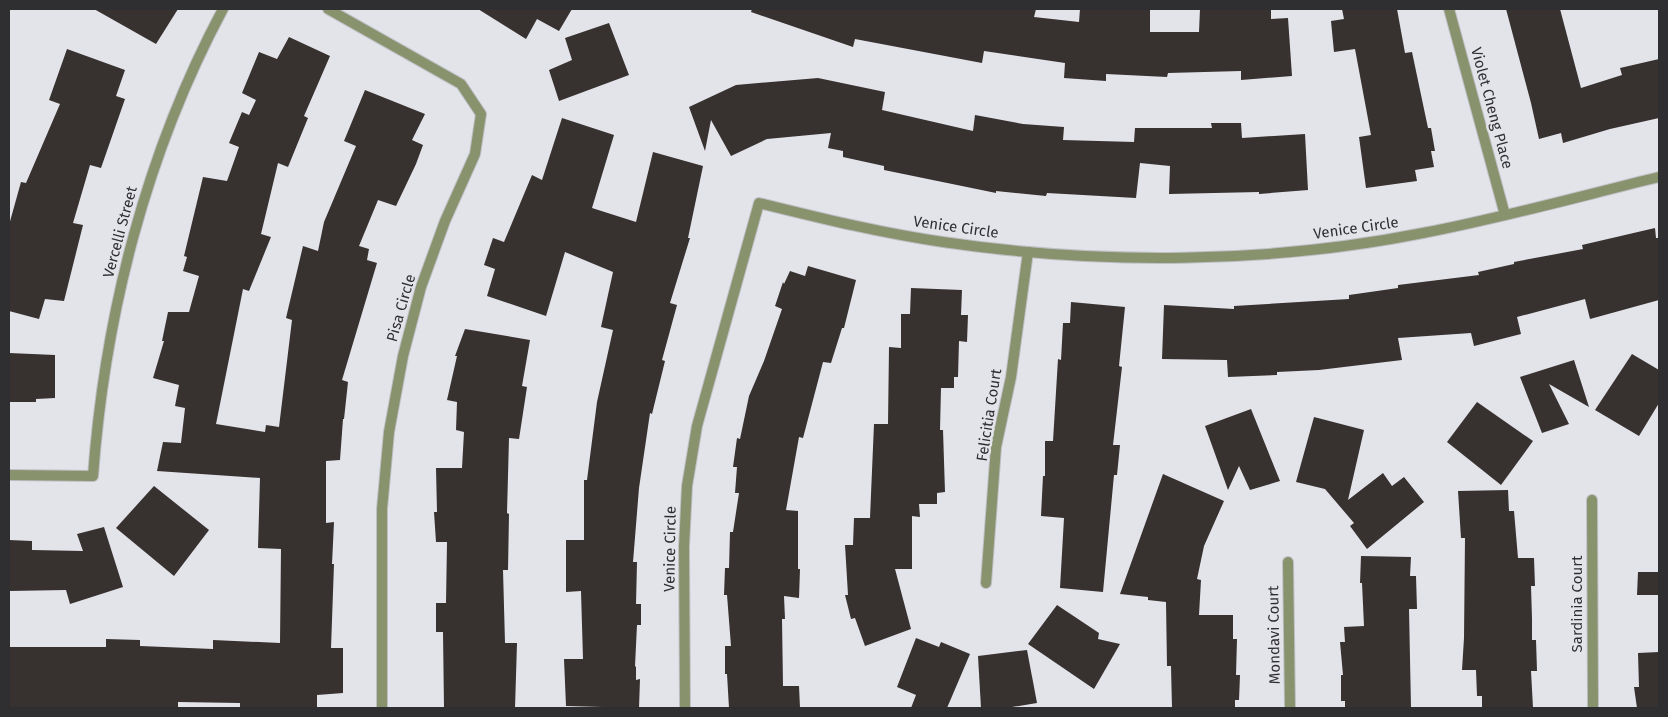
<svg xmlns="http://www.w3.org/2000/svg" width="1668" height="717" font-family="'Fira Sans',sans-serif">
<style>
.building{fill:#373130}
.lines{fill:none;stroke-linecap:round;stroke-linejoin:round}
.street-casing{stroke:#bfbfc5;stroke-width:12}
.street{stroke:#88926c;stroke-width:10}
.labels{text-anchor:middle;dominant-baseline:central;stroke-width:5;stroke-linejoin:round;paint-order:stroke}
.street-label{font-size:15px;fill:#2f2f31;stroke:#e3e3ea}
</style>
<rect width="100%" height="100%" fill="#e3e3ea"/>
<g class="building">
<polygon points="94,9 178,9 156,44"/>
<polygon points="478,9 572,9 559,31 537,19 526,39"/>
<polygon points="752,9 1036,9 1034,17 1079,22 1080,9 1150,9 1150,32 1199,32 1200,9 1271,9 1271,19 1288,18 1292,76 1241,80 1241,71 1168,73 1167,77 1106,74 1106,81 1064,78 1065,63 984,51 982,63 855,39 853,47 751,12"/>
<polygon points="1342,9 1397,9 1405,53 1412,52 1428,128 1431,128 1435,151 1431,151 1434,167 1415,170 1417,181 1366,188 1359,137 1371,135 1355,49 1334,52 1331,21 1344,19"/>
<polygon points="1506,9 1560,9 1581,88 1622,75 1620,68 1659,59 1659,118 1610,129 1563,143 1561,133 1539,139 1531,103"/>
<polygon points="609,23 629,75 559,101 549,70 572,60 565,38"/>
<polygon points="289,37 330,56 304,116 308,118 288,167 278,163 261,234 271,237 249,291 243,289 216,424 265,432 266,425 279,427 292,320 286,318 303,246 318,251 324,222 356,146 344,141 365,90 425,114 412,140 423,145 416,164 396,206 378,200 359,246 369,249 367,260 377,263 342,380 348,382 344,419 343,419 340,460 326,461 326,523 334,522 332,564 334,564 331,648 343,648 343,693 317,695 317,708 240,708 240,703 178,702 178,708 9,708 9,647 106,647 106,639 140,640 140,646 213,649 213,640 280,643 281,549 258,548 260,478 157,471 163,442 181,443 185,408 175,406 179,385 153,378 164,341 162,341 168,312 189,312 199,276 183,271 187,257 184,256 203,177 227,181 239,147 229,143 242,112 249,115 256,100 242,93 259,52 277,59"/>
<polygon points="67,49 125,70 116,96 125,99 101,168 90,165 73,223 83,225 64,301 45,299 39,319 9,311 9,225 21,182 26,183 60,104 49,100"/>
<polygon points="818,78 885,92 882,110 973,131 975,115 1023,124 1064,127 1063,140 1134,142 1135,128 1212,128 1211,123 1241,123 1242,138 1305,134 1308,190 1259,194 1259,192 1169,194 1170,166 1140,163 1136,198 1047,193 1046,196 996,191 996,193 884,170 884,166 843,157 843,151 828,148 831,133 767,139 731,156 711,120 705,151 689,107 736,85"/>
<polygon points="562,118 614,135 592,208 636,222 653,152 703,166 688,238 690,238 670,303 677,305 662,360 665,361 652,414 650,413 639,488 633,562 637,562 636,604 641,604 641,625 637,625 635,666 636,667 636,680 640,679 639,708 566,706 564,659 583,659 581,591 566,592 566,540 584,540 584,480 587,480 597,402 613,330 601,327 613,272 565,252 546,316 487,296 495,269 484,265 493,238 504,242 532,175 542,180"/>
<polygon points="1655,228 1656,238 1659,238 1659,300 1590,319 1585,299 1517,317 1521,334 1474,346 1471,333 1398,338 1402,360 1319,370 1277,372 1277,375 1228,377 1227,360 1162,359 1164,305 1234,309 1234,306 1349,299 1349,295 1398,288 1398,285 1479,275 1478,272 1514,264 1514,262 1583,249 1582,245"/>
<polygon points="808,266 856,280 844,328 842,328 831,363 823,362 803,438 799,437 786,510 798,511 798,569 800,569 799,598 784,596 785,619 782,619 783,686 799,686 800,708 729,708 727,674 725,674 725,646 731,646 727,595 724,595 725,568 729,568 730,532 733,532 739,493 735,493 737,467 733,467 737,438 740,439 749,396 764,361 782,309 775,306 783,282 784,284 790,271 805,276"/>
<polygon points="911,288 962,290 961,315 968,315 967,342 959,341 958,377 954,377 954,388 941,388 940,430 943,430 945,492 937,493 937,504 919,504 920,517 912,516 912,569 895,569 911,629 865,646 855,618 851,619 845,595 848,595 845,545 853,545 854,518 870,518 874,424 888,424 889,347 901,348 901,314 910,314"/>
<polygon points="1071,302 1125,307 1119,366 1122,367 1113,445 1120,445 1117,475 1114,475 1103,592 1060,588 1064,518 1041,516 1043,476 1045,476 1045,441 1053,441 1058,359 1061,360 1063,323 1070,323"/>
<polygon points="465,329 530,340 522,386 527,387 519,439 509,438 507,513 509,514 508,570 503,570 505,643 517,643 515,708 444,708 443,632 436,632 436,603 446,603 447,542 436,542 434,512 437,512 436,468 462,468 464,432 456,430 457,402 447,400 457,356 455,356"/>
<polygon points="9,353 55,355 55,398 36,399 36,402 9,402"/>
<polygon points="1632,354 1659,370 1659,403 1639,436 1595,410"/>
<polygon points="1574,360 1589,407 1549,384 1569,424 1542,433 1520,377"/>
<polygon points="1477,402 1533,441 1501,485 1447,442"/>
<polygon points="1251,409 1280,481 1250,490 1239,466 1228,490 1205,426"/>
<polygon points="1314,417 1364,430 1348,500 1383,473 1392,486 1404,477 1424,502 1367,549 1350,526 1354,523 1325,489 1296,482"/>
<polygon points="1163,474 1224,501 1204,546 1197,579 1201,580 1199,615 1233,615 1233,639 1237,639 1236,675 1240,675 1239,700 1235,700 1235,708 1172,708 1171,666 1167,666 1166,602 1148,600 1148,597 1120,594"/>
<polygon points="154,486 209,530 174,576 116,528"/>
<polygon points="1508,490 1509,511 1514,511 1518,558 1534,558 1535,586 1531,586 1532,619 1532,640 1536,640 1537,671 1531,671 1533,708 1482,708 1482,696 1477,696 1476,670 1462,670 1464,638 1465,538 1461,538 1458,491"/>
<polygon points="104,527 123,587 70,604 66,590 9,591 9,540 32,541 32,550 83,551 77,534"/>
<polygon points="1361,556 1411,557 1410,576 1416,576 1417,609 1409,609 1411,708 1345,708 1345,701 1341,701 1341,675 1343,675 1340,642 1345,642 1344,627 1364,626 1362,583 1360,583"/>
<polygon points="1638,572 1659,572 1659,595 1637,595"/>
<polygon points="1057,605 1099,633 1098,639 1120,644 1094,689 1028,644"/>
<polygon points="916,638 939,647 941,642 970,654 947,708 911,708 916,695 897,687"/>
<polygon points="1027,650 1037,703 1006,708 981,708 978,656"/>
<polygon points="1659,652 1659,708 1637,708 1634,687 1639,687 1638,653"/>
</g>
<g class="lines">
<defs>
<g id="street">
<polyline points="328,9 461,84 481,114 475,154 445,221 421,287 403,356 389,432 382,509 382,708"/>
<polyline points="1449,9 1505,215"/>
<path d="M9,475L93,476C105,314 146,153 223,9"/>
<polyline points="1592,500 1593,708"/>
<polyline points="1288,562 1290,708"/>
<polyline points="986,583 996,447 1011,377 1028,252"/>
<path d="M685,708L684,547L687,486L697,426L759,203C820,218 880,233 943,242C1100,265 1267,264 1423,233C1502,218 1581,196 1659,177"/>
</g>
</defs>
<use href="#street" class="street-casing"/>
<use href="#street" class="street"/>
</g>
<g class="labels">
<g class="street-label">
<text transform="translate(1492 108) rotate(75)">Violet Cheng Place</text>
<text transform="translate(956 227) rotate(8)">Venice Circle</text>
<text transform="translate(1356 228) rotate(-8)">Venice Circle</text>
<text transform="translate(120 232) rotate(-75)">Vercelli Street</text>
<text transform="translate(401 308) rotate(-74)">Pisa Circle</text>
<text transform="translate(989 415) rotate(-81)">Felicitia Court</text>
<text transform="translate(670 549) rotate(-89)">Venice Circle</text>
<text transform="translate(1577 604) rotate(-90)">Sardinia Court</text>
<text transform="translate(1274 635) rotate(-91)">Mondavi Court</text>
</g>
</g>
<rect width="1668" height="717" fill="none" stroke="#2f2f31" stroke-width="20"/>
</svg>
